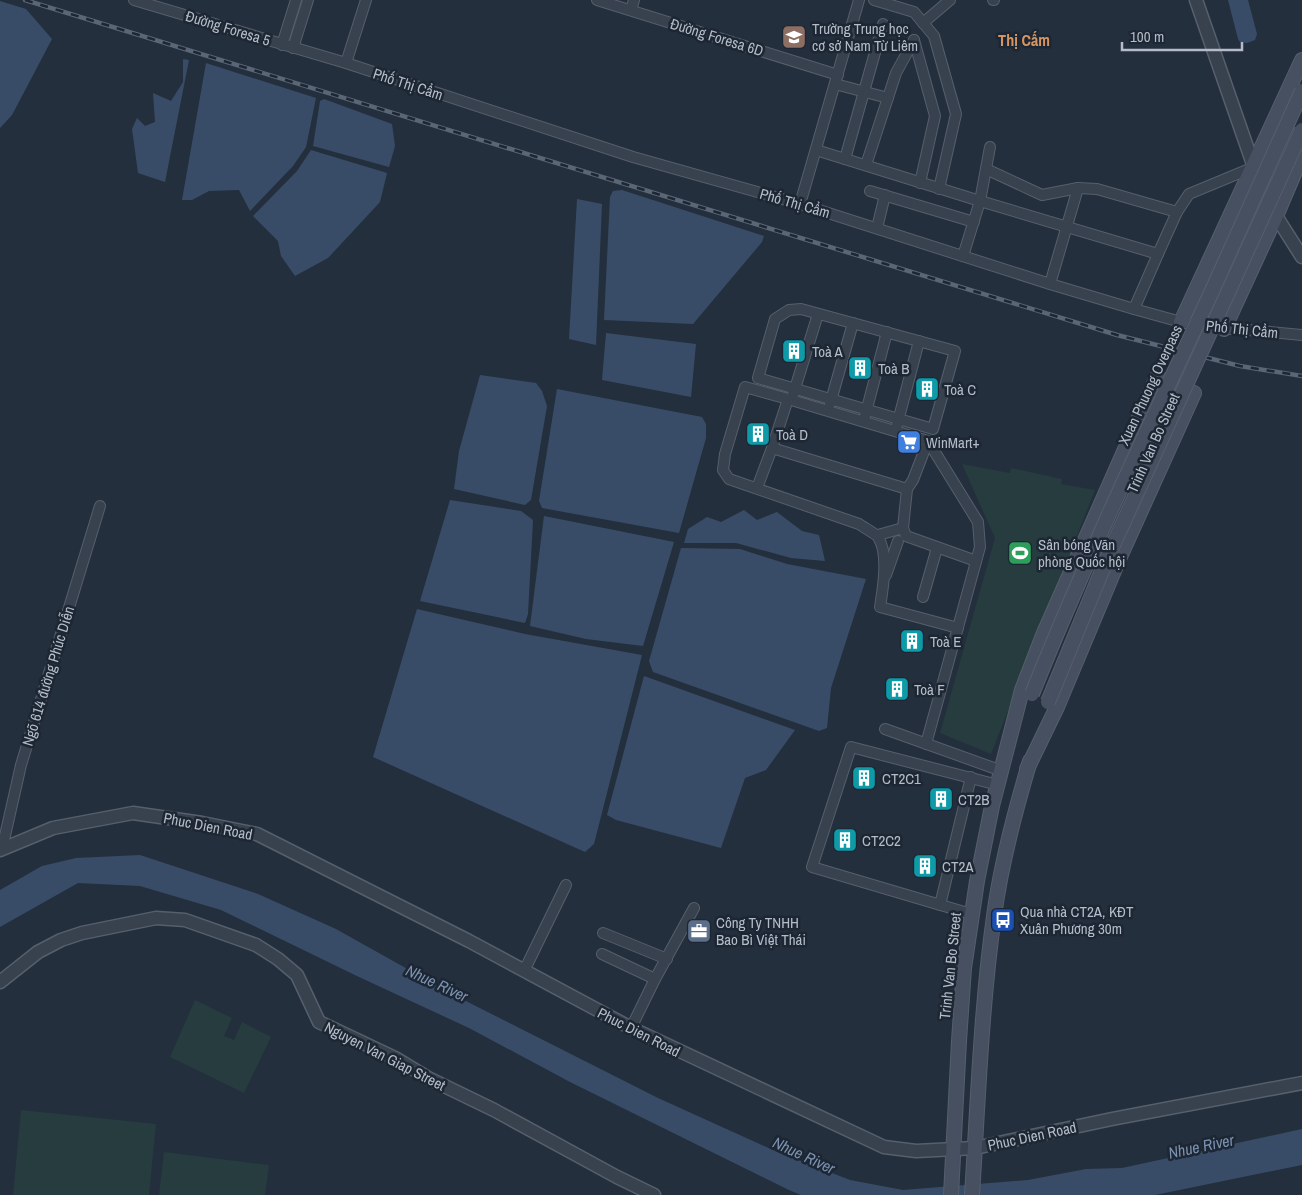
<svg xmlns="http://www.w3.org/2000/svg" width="1302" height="1195" font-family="'Archivo Narrow',sans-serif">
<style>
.green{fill:#263c3f}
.water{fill:#394c67}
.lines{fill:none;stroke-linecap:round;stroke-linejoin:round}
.minor-casing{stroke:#565f6c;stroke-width:12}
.tertiary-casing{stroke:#565f6c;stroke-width:15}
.secondary-casing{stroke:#565f6c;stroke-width:16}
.minor{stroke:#38414e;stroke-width:10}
.tertiary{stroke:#38414e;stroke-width:12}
.secondary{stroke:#465061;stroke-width:14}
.rail-casing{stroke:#5a6575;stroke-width:4.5}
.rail{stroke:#1d2633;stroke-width:2.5;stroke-dasharray:8;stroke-linecap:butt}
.secondary-bridge-casing{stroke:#565f6c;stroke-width:16;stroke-linecap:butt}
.secondary-bridge{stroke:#465061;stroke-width:14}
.labels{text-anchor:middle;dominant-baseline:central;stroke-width:5;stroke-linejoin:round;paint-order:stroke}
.street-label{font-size:15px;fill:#b4bcc9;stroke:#1d2633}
.poi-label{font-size:15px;fill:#b4bcc9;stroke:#1d2633;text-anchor:start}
.neighbourhood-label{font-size:16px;font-weight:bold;fill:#d59563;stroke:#1d2633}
.water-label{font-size:16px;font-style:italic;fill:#7c92b1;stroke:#1d2633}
</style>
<rect width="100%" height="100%" fill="#242f3e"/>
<g class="green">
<polygon points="962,464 1010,473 1011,468 1062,479 1061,484 1095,490 991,754 940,733 995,538"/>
<polygon points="195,1000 232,1018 224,1036 234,1040 242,1022 271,1037 244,1093 170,1057"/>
<polygon points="21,1110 156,1124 149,1195 13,1195"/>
<polygon points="164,1152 269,1165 265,1195 159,1195"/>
</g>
<g class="water">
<polygon points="1228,0 1248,0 1257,34 1255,40 1247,43 1240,42 1238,39"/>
<polygon points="0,1 26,9 52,39 12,115 0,128"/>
<polygon points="183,59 189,60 165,182 138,173 132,129 137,118 145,126 155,122 153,93 171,101 183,82"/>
<polygon points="206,63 316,98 306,147 293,166 250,211 239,190 209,191 192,200 182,200"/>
<polygon points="324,99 392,124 395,146 389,167 313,146 320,101"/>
<polygon points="311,150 387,173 380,202 328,258 295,276 281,256 278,241 253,216 297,171"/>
<polygon points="622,190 764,236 762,242 693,324 604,320 610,197 613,191"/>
<polygon points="577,199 602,204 596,345 569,339"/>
<polygon points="606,333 696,344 691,397 602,380"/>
<polygon points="480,375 536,383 542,391 547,406 531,500 525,505 454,489 459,451"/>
<polygon points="557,389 702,417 706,424 706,438 679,533 542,508 539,501"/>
<polygon points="450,500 521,511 533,520 528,614 525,623 420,601"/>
<polygon points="744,510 757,520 777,512 802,531 819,535 825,561 791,558 736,543 684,543 688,529 707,517 721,522"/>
<polygon points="544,516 674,542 643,646 586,639 530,626"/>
<polygon points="681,548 740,549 787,564 866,579 831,688 827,728 819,731 653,672 649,661"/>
<polygon points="417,609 525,634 642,655 594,844 585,852 373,757"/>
<polygon points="644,676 795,730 766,770 745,778 721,848 616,820 607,815"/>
<polygon points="140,855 258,894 336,929 452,994 658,1098 775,1151 850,1180 903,1190 1028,1180 1086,1169 1122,1168 1302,1129 1302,1165 1155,1195 801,1195 789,1190 570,1082 469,1028 359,977 221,910 140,886 78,883 0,927 0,890 42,866 76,858"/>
</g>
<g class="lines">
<defs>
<g id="minor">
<polyline points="134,0 346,63 633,157 800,204 1050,284 1134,309 1181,322 1224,329 1239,329 1302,335"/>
<polyline points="597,0 838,75"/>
<polyline points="874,0 914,12 934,36 956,114 939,189"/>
<polyline points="993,0 994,0"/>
<polyline points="631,10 634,0"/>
<polyline points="923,23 950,0"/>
<polyline points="914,40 935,116 920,183"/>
<polyline points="282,45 296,0"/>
<polyline points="293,48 308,0"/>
<polyline points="346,63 366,0"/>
<polyline points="835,84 888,98"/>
<polyline points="816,150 980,201 1158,254 1134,309"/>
<polyline points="845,159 883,24"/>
<polyline points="866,165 896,73 914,40"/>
<polyline points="986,169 1042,195 1078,188 1097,189 1177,212"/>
<polyline points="870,191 974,222"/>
<polyline points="800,204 859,0"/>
<polyline points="877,228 885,195"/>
<polyline points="1158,254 1177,212 1189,194 1254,167"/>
<polyline points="963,256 980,201 990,147"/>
<polyline points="1050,284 1078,188"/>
<polygon points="801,309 955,351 933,429 758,378 775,319 789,310"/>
<polyline points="793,395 818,314"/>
<polyline points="788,399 928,441 978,522 980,547 926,744"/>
<polyline points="830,404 853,323"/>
<polyline points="865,416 887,332"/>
<polyline points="897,425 919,341"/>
<polyline points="928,441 913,480 907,489 903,528 906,536 976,561"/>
<polyline points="772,448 907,489"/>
<path d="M757,488L772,448L788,399L745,387L725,454L723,470L729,479L859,524C863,527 876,534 878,537C889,554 883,588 880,607L958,628"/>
<polyline points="878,535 903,528"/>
<polyline points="886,575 898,541"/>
<polyline points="923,597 937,548"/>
<polyline points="885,729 1002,771"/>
<polyline points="2,849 21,765 100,506"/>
<polyline points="940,905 971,777"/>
<polyline points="971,914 812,867 851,747 998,785"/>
<polyline points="603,933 667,959"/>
<polyline points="602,954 655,979"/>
<polyline points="524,971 566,885"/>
<polyline points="631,1028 655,979 694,908"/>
</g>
<g id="tertiary">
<polyline points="1196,0 1254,167"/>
<polyline points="1268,212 1276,216 1302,257"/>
<polyline points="0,850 53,828 133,813 202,823 257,834 469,941 631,1028 884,1147 916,1151 975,1148 1112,1119 1302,1083"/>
<polyline points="0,982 38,952 61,940 82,933 156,918 185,920 256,945 278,959 297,975 319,1022 395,1058 428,1078 494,1110 617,1177 654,1195"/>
</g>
<g id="secondary">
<polyline points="1181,322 1302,60"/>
<polyline points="1224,329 1276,216 1302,155"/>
<polyline points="951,1195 959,1041 964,968 977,881 992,806 1022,690 1044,633 1157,377 1194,393 1119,559 1057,707 1027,769"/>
<path d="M972,1195C978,1102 981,1009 994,916C1001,863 1015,811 1030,761"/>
</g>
</defs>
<use href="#minor" class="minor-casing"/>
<use href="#tertiary" class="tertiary-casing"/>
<use href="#secondary" class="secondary-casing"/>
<use href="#minor" class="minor"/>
<use href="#tertiary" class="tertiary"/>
<use href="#secondary" class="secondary"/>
<defs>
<polyline id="rail" points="25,0 1117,335 1240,366 1302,376"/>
</defs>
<use href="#rail" class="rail-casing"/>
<use href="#rail" class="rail"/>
<defs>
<g id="secondary-bridge">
<path d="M1032,694C1087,557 1150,425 1212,291C1242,224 1272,158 1302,91"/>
<polyline points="1048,702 1108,556 1302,130"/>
</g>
</defs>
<use href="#secondary-bridge" class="secondary-bridge-casing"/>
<use href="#secondary-bridge" class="secondary-bridge"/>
</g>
<defs>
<symbol id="school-square" viewBox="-11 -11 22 22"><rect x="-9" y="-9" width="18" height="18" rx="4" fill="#8d6e63" stroke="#1d2633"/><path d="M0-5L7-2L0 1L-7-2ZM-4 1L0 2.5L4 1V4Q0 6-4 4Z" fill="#fff"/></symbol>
<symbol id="building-square" viewBox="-11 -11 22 22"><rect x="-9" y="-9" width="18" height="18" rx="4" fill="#0f9aa8" stroke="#1d2633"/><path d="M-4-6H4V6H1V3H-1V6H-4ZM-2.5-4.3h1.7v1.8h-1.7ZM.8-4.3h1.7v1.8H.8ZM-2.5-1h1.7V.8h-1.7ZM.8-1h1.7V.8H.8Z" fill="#fff"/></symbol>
<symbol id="supermarket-square" viewBox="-11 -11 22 22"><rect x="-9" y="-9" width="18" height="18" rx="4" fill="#3f7fe0" stroke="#1d2633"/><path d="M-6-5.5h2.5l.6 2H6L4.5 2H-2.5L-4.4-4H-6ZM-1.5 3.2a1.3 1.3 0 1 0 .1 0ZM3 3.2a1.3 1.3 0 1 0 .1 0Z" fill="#fff"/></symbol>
<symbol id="stadium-square" viewBox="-11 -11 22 22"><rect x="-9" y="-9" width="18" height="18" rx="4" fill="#2e9e5b" stroke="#1d2633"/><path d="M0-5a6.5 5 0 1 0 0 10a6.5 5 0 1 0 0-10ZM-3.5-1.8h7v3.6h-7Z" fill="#fff"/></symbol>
<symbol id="bus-square" viewBox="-11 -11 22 22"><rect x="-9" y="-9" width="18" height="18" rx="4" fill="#1a4fb4" stroke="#1d2633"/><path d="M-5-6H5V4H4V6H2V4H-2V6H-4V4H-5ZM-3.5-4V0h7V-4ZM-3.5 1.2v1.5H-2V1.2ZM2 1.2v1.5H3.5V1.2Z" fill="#fff"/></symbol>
<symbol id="office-square" viewBox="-11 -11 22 22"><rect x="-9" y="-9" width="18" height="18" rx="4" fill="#5c6f8a" stroke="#1d2633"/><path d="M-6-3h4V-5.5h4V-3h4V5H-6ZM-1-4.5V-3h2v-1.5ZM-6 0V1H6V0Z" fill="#fff"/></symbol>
</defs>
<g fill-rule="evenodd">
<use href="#school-square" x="780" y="23" width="28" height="28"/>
<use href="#building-square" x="780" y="337" width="28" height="28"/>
<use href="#building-square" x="846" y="354" width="28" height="28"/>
<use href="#building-square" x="913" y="375" width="28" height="28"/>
<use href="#building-square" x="744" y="420" width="28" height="28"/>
<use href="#supermarket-square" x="895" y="428" width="28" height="28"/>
<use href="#stadium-square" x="1006" y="539" width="28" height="28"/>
<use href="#building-square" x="898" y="627" width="28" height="28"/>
<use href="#building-square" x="883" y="675" width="28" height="28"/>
<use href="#building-square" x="850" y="764" width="28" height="28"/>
<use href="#building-square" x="927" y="785" width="28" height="28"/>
<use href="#building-square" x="831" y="826" width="28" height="28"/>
<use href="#building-square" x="911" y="852" width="28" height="28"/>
<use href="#bus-square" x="989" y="906" width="28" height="28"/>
<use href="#office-square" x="685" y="917" width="28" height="28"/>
</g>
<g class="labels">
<g class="street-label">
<text transform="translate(228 28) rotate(17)">Đường Foresa 5</text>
<text transform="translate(717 37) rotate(17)">Đường Foresa 6D</text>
<text transform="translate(408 84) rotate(18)">Phố Thị Cẩm</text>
<text transform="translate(795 203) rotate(16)">Phố Thị Cẩm</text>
<text transform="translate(1242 329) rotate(6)">Phố Thị Cẩm</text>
<text transform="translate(1150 385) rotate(-65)">Xuan Phuong Overpass</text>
<text transform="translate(1153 443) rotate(-66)">Trinh Van Bo Street</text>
<text transform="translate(48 676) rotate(-73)">Ngõ 614 đường Phúc Diễn</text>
<text transform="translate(208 826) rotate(11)">Phuc Dien Road</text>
<text transform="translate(950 966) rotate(-84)">Trinh Van Bo Street</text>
<text transform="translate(639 1032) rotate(27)">Phuc Dien Road</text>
<text transform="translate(385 1056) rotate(27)">Nguyen Van Giap Street</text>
<text transform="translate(1032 1136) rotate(-12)">Phuc Dien Road</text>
</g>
<g class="poi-label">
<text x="812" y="28">Trường Trung học<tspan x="812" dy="17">cơ sở Nam Từ Liêm</tspan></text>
<text x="812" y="351">Toà A</text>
<text x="878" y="368">Toà B</text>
<text x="944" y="389">Toà C</text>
<text x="776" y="434">Toà D</text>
<text x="926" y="442">WinMart+</text>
<text x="1038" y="544">Sân bóng Văn<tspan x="1038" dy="17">phòng Quốc hội</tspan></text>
<text x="930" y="641">Toà E</text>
<text x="914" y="689">Toà F</text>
<text x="882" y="778">CT2C1</text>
<text x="958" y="799">CT2B</text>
<text x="862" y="840">CT2C2</text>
<text x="942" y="866">CT2A</text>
<text x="1020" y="911">Qua nhà CT2A, KĐT<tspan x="1020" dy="17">Xuân Phương 30m</tspan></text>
<text x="716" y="922">Công Ty TNHH<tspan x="716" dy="17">Bao Bì Việt Thái</tspan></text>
</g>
<g class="neighbourhood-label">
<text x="1024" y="40">Thị Cấm</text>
</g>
<g class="water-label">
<text transform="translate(437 983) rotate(25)">Nhue River</text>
<text transform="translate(1201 1146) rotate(-12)">Nhue River</text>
<text transform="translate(804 1155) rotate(25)">Nhue River</text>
</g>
</g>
<path d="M1122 42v8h120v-8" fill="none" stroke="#b4bcc9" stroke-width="2.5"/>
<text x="1130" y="42" font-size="15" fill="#b4bcc9" stroke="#1d2633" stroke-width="4" paint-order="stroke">100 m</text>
</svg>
